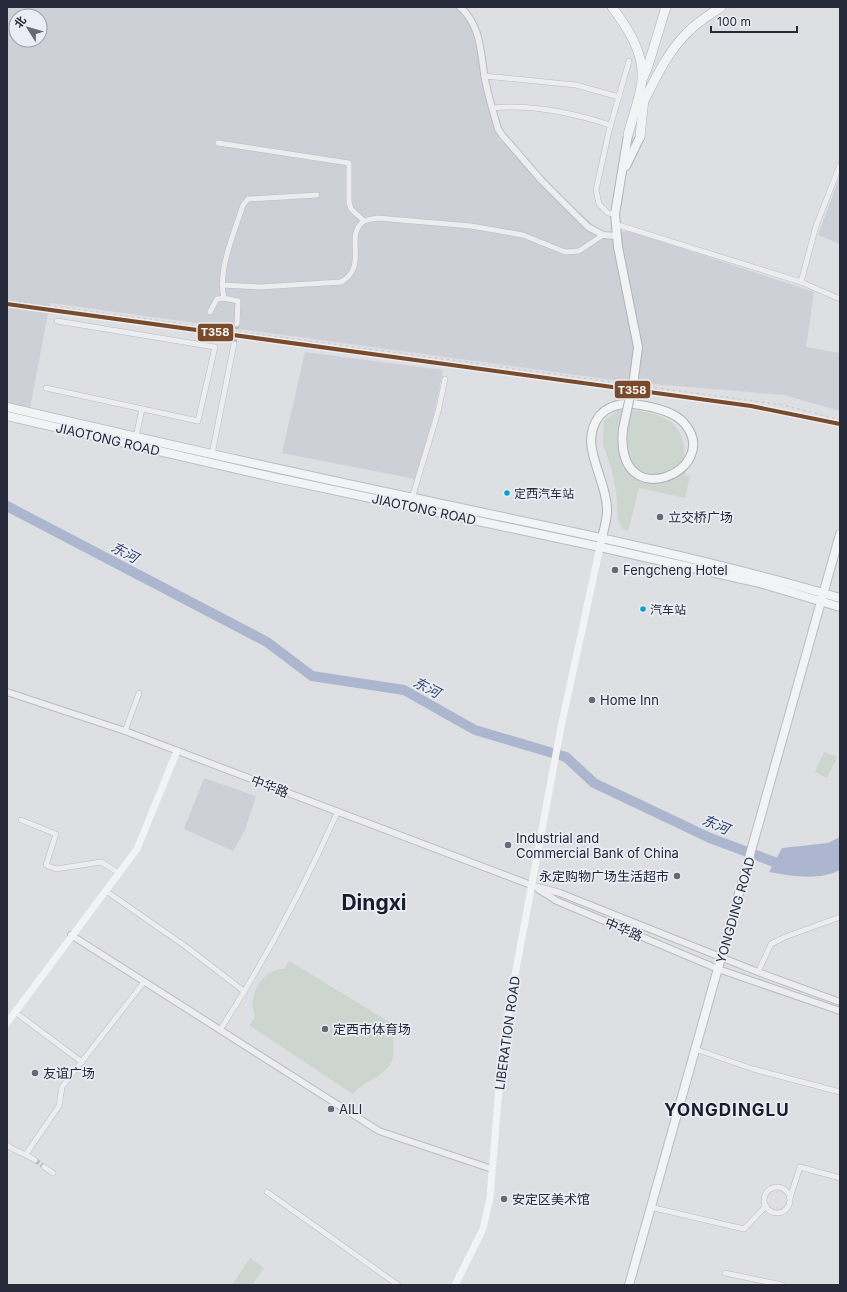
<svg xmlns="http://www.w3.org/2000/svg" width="847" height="1292" font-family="Inter,'Noto Sans SC',sans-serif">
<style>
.built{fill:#ced0d7;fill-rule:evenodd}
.green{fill:#ccd6ce}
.water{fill:#acb7cf}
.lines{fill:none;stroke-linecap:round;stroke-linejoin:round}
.river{stroke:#acb7cf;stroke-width:10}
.minor-tunnel{stroke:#b9bbc1;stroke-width:5;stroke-dasharray:5 2.5;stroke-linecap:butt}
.minor-casing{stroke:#bbbcc0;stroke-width:6}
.tertiary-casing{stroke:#bbbcc0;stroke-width:8}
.primary-casing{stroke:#babcc1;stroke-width:10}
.trunk-casing{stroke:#b0b2b8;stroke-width:10}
.motorway-casing{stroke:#b0b2b8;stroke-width:10}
.minor{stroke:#ededf0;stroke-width:5}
.tertiary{stroke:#ededf0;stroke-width:6}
.secondary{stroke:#f2f3f4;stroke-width:7}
.primary{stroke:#f2f3f4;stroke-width:8}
.trunk{stroke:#f2f3f4;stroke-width:8}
.motorway{stroke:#f2f3f4;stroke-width:9}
.rail{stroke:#c7c8cb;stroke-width:1.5;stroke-dasharray:2 4;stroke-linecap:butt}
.trunk-bridge-casing{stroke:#b0b2b8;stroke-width:10;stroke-linecap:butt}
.trunk-bridge{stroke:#f2f3f4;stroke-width:8}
.rail-1-casing{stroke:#eaedf3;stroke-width:7}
.rail-1{stroke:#7a4b2a;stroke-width:4}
.bus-dot{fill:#02a3c7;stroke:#eaedf3;stroke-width:1.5}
.poi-dot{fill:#666976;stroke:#eaedf3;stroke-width:1.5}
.labels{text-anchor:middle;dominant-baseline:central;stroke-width:3.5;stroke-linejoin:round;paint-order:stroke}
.bus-label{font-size:12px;fill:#262a3b;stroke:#eaedf3;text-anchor:start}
.street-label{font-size:13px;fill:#262a3b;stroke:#eaedf3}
.poi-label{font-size:13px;fill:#262a3b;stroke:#eaedf3;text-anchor:start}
.water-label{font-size:14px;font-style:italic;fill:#31426e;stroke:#eaedf3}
.district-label{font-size:17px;font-weight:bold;letter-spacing:1px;fill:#181c2c;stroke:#eaedf3}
.town-label{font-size:21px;font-weight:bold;fill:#181c2c;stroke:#eaedf3}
.line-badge{stroke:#eaedf3;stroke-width:1.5}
.badge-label{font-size:11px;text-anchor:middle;font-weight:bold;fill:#fff}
</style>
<rect width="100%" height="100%" fill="#dedfe3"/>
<g class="built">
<path d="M7,7H466L499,139L602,233L630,231L814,292L806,347L840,353V411L784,395L628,382L50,303L28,418L7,413ZM16,16H40V40H16Z"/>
<polygon points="840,176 840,244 818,235"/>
<polygon points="305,352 443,370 434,414 415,479 282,453"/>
<polygon points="204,778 256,796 245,830 233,851 184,829"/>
</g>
<g class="green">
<path d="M618,410C641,410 677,413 683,441C685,452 685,464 686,475L690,476L685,498L639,488L628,531L623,529L618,520L616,491L612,471L603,444L604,421Z"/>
<polygon points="824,752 837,757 827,778 815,772"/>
<path d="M289,961L396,1026C390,1037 396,1049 392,1060C386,1077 363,1081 353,1094L249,1025L255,1018C254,1012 251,1004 253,999C255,984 269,968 284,969Z"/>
<polygon points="250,1258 264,1268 252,1285 232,1285"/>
</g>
<path class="water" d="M840,837V870C817,881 793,876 769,872L782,848L828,843Z"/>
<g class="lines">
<polyline class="river" points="7,506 267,642 312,676 404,690 475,730 566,757 594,783 710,838 777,863 787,860"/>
<g class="minor-tunnel">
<polyline points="234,344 237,324"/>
<polyline points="35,1160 44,1167"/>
</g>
<defs>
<g id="minor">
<polyline points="484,76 576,85 619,97"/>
<path d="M492,108C532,104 573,113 610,125"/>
<polyline points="218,143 349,163 349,202 351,209 364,221"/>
<polyline points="615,214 608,213 599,204 596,190 609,131 629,61"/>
<polyline points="615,224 801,282 840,299"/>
<polyline points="801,282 816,226 840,165"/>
<path d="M222,285L260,287L341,282C369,266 344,236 363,222C366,219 373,219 378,218L471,226L523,235L565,252L579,251L603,235"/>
<path d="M224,298C217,271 235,231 243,205L248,199L317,195"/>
<polyline points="210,312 217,299 224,298 238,301 237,324"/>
<polyline points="46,388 198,421 215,347 57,321"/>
<polyline points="136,437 142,409"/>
<polyline points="212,454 234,344"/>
<polyline points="412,498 438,412 445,379"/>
<polyline points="125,731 139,693"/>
<polyline points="21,820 56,834 46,865 56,869 101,862 119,873"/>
<polyline points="106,891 185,946 245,992"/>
<polyline points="758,972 771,944 785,937 840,917"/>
<polyline points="15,1012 82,1062"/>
<path d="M220,1030C264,962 305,885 338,811"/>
<polyline points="695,1049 753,1069 840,1092"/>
<path d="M7,1145C16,1152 26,1154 35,1160"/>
<polyline points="26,1154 59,1106 62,1087 144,982"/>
<polyline points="44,1167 53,1173"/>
<circle cx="777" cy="1200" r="13"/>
<polyline points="267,1192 398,1285"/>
<polyline points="790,1198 800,1167 840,1178"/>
<polyline points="650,1207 744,1229 766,1206"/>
<polyline points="725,1273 782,1285"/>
</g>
<g id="tertiary">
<path d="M460,7C483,27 480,57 486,84C489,99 494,114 498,129L502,135L541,180L588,227L603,235L616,236"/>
<polyline points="7,692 125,731 531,885 560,893 758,972 840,1002"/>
<polyline points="538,889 557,901 718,969 840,1011"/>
<polyline points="71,935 379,1131 492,1169"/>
</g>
<g id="primary">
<path d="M7,407C144,439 280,470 418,499C559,529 701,557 840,598"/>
<polyline points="7,416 272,477 600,547 760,583 840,607"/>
<polyline points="629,1285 840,534"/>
</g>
<g id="trunk">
<polyline points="626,166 640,137"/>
<polyline points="618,247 615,214 628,135"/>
<path d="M600,547C602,534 608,520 607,508C606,476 577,444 600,415C609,406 621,403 633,404C649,406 673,410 684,423C725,470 614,518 623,429"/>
</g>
<g id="motorway">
<path d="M612,7C627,27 644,52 642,79C641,95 632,119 628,135"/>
<polyline points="643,78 648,66 666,7"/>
<path d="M643,103C656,77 669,49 690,30C699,21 711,14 721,7"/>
<polyline points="640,137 644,99"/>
</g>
</defs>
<use href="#minor" class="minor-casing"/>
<use href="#tertiary" class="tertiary-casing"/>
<use href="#primary" class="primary-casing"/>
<use href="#trunk" class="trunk-casing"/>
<use href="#motorway" class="motorway-casing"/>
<use href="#minor" class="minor"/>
<use href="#tertiary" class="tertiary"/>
<g class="secondary">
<polyline points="7,1023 137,849 177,751"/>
<polyline points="455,1285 483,1229 490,1198 501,1063 515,975 561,727 600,547"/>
</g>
<use href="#primary" class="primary"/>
<use href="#trunk" class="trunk"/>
<use href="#motorway" class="motorway"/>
<polyline class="rail" points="7,300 783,405 840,420"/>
<defs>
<polyline id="trunk-bridge" points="618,247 638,347 634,378 623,429"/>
</defs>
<use href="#trunk-bridge" class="trunk-bridge-casing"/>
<use href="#trunk-bridge" class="trunk-bridge"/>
<defs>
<polyline id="rail-1" points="7,304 751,406 840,424"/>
</defs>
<use href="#rail-1" class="rail-1-casing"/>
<use href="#rail-1" class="rail-1"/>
</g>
<g class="bus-dot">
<circle cx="507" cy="493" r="3.5"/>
<circle cx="643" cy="609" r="3.5"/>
</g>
<g class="poi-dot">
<circle cx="660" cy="517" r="4"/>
<circle cx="615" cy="570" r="4"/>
<circle cx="592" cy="700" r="4"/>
<circle cx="508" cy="845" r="4"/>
<circle cx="677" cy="876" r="4"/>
<circle cx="325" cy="1029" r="4"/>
<circle cx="35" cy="1073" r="4"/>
<circle cx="331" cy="1109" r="4"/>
<circle cx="504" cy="1199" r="4"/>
</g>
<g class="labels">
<g class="bus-label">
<text x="514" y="493">定西汽车站</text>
<text x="650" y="609">汽车站</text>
</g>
<g class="street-label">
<text transform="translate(108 439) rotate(13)">JIAOTONG ROAD</text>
<text transform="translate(424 509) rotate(12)">JIAOTONG ROAD</text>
<text transform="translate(270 786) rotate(21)">中华路</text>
<text transform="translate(735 910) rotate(-74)">YONGDING ROAD</text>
<text transform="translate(624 929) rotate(23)">中华路</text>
<text transform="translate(507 1033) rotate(-82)">LIBERATION ROAD</text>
</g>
<g class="poi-label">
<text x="668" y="517">立交桥广场</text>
<text x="623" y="570">Fengcheng Hotel</text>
<text x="600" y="700">Home Inn</text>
<text x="516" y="838">Industrial and<tspan x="516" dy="15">Commercial Bank of China</tspan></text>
<text x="669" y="876" text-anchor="end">永定购物广场生活超市</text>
<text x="333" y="1029">定西市体育场</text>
<text x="43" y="1073">友谊广场</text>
<text x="339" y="1109">AILI</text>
<text x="512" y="1199">安定区美术馆</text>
</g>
<g class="water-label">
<text transform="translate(125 552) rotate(28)">东河</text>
<text transform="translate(427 687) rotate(28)">东河</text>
<text transform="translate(716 824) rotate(23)">东河</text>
</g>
<g class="district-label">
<text x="727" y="1110">YONGDINGLU</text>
</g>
<g class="town-label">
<text x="374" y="902">Dingxi</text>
</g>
</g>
<g class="line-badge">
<rect x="197" y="323" width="37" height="19" rx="4" fill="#7a4b2a"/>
<rect x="614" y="380" width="37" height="19" rx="4" fill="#7a4b2a"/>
</g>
<g class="badge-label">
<text x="215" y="336">T358</text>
<text x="632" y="394">T358</text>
</g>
<rect width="847" height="1292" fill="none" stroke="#262a3b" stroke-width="16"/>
<g transform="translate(28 28) rotate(307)"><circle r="19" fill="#eaedf3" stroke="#9c9fa9"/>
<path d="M0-3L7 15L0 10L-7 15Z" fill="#666976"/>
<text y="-6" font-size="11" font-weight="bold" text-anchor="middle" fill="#262a3b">北</text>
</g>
<path d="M711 26v6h86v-6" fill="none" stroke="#262a3b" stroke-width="2"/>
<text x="717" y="26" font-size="12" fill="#262a3b" stroke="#eaedf3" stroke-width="3" paint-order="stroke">100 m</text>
</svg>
